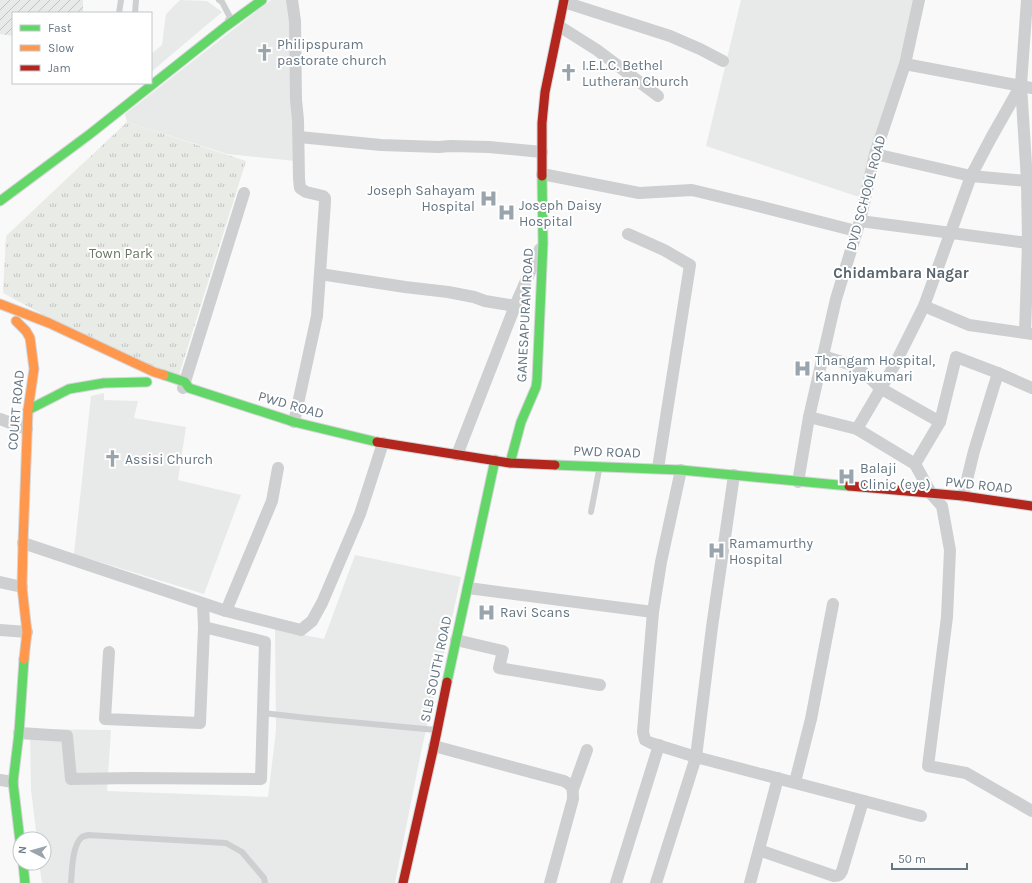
<svg xmlns="http://www.w3.org/2000/svg" width="1032" height="883" font-family="Karla,sans-serif">
<style>
.built{fill:#e8e9e9}
.industrial{fill:url(#industrial-furrows)}
.park{fill:url(#park-tufts)}
.lines{fill:none;stroke-linecap:round;stroke-linejoin:round}
.fast-casing{stroke:#d5d6d7;stroke-width:11}
.slow-casing{stroke:#d5d6d7;stroke-width:11}
.jam-casing{stroke:#d5d6d7;stroke-width:11}
.lane{stroke:#cecfd0;stroke-width:6}
.street{stroke:#cecfd0;stroke-width:12}
.fast{stroke:#63d668;stroke-width:9}
.slow{stroke:#ff974d;stroke-width:9}
.jam{stroke:#b3261e;stroke-width:9}
.labels{text-anchor:middle;dominant-baseline:central;stroke-width:4;stroke-linejoin:round;paint-order:stroke}
.poi-label{font-size:14px;fill:#657683;stroke:#fff;text-anchor:start}
.street-label{font-size:14px;fill:#657683;stroke:#fff}
.park-label{font-size:14px;fill:#687a64;stroke:#fff}
.neighbourhood-label{font-size:15px;font-weight:bold;fill:#57646e;stroke:#fff}
</style>
<defs>
<pattern id="industrial-furrows" width="10" height="10" patternUnits="userSpaceOnUse"><rect width="10" height="10" fill="#e8e9e9"/><path d="M-1 1l2-2M0 10L10 0M9 11l2-2" fill="none" stroke="#c0c1c2"/></pattern>
<pattern id="park-tufts" width="24" height="20" patternUnits="userSpaceOnUse"><rect width="24" height="20" fill="#e8ebe6"/><path d="M3 7l-1-3M5 7V3M7 7l1-3M15 17l-1-3M17 17v-4M19 17l1-3" fill="none" stroke="#c0c3c0"/></pattern>
</defs>
<rect width="100%" height="100%" fill="#f9f9f9"/>
<g class="built">
<polygon points="180,0 207,1 222,12 151,72 151,54 162,45 166,14"/>
<polygon points="271,0 287,0 294,21 295,161 227,154 127,122 125,114"/>
<polygon points="741,0 916,0 862,198 706,146"/>
<polygon points="104,393 104,400 138,401 134,418 186,427 178,480 241,495 204,594 74,554 91,396"/>
<polygon points="355,555 461,577 442,664 422,747 395,883 42,883 39,863 44,863 44,839 37,839 31,790 30,729 111,730 107,791 268,797 276,730 275,629 324,639"/>
</g>
<polygon class="industrial" points="0,0 83,0 83,13 13,13 13,36 0,34"/>
<polygon class="park" points="127,122 246,161 179,375 126,359 3,293 6,236"/>
<g class="lines">
<defs>
<g id="fast">
<polyline points="0,201 90,134 225,27 262,0"/>
<polyline points="164,375 185,382 189,388 294,422 377,442"/>
<polyline points="28,410 69,389 104,383 147,382"/>
<polyline points="510,463 521,422 536,387 537,380 543,243 542,176"/>
<polyline points="555,465 681,470 849,486"/>
<polyline points="447,682 495,460"/>
<polyline points="20,841 13,782 19,733 24,659"/>
<polyline points="23,863 25,883"/>
</g>
<g id="slow">
<polyline points="0,304 49,323 154,372 164,375"/>
<polyline points="16,321 26,331 30,338 34,369 28,410 23,543 22,587 27,632 24,659"/>
</g>
<g id="jam">
<polyline points="542,176 542,123 545,92 564,0"/>
<polyline points="377,442 510,463 555,465"/>
<polyline points="849,486 963,496 1032,506"/>
<polyline points="403,883 434,746 447,682"/>
</g>
</defs>
<use href="#fast" class="fast-casing"/>
<use href="#slow" class="slow-casing"/>
<use href="#jam" class="jam-casing"/>
<g class="lane">
<polyline points="219,0 222,2 230,17 228,20"/>
<polyline points="119,13 121,0"/>
<polyline points="135,13 136,0"/>
<polyline points="591,512 599,470"/>
<polyline points="263,713 307,718 436,730"/>
<path d="M71,883C72,871 72,845 82,837C84,836 86,836 88,835L226,843L242,852L264,878L265,883"/>
</g>
<g class="street">
<polyline points="292,0 295,21 296,100 298,120 299,179 300,188 306,192 323,196 325,198 325,202 317,316 294,422"/>
<polyline points="564,2 670,36 700,49 723,61"/>
<polyline points="559,26 597,50 658,96"/>
<polyline points="905,64 1032,88"/>
<polyline points="299,137 381,145 439,147 450,146 489,147 542,152"/>
<polyline points="875,154 971,176 1027,181"/>
<polyline points="542,174 639,193 692,190 750,204 856,231"/>
<polyline points="860,221 1028,243"/>
<polyline points="628,234 664,250 690,265 658,468"/>
<polyline points="320,274 405,287 448,292 474,297 485,301 515,306"/>
<polyline points="924,306 969,325 1032,334"/>
<polyline points="1025,333 1028,243 1027,181 1021,85 1027,0"/>
<polyline points="823,356 852,365 867,375 880,388 940,422"/>
<polyline points="183,388 244,193"/>
<polyline points="809,417 857,429 915,464 932,495 942,506 950,550 947,617 928,766 966,773 1032,811"/>
<polyline points="0,419 27,429"/>
<polyline points="857,429 894,366 924,306 971,176 991,138 1021,85"/>
<polyline points="457,455 515,306 540,249"/>
<polyline points="915,464 940,422 956,357 998,373 1032,388"/>
<polyline points="681,470 661,562 653,612 643,732 645,740 651,743 696,757 921,816"/>
<polyline points="798,482 809,417 836,299 860,221 875,154 905,64 919,0"/>
<polyline points="963,496 974,451 998,373"/>
<polyline points="23,543 226,611 301,630 312,621 322,603 360,514 383,443"/>
<polyline points="0,582 22,587"/>
<polyline points="468,588 653,612"/>
<polyline points="226,611 272,501 278,468"/>
<polyline points="0,630 27,632"/>
<polyline points="456,640 503,651 499,668 600,685"/>
<polyline points="109,652 105,719 200,723 204,627 203,604"/>
<polyline points="19,733 67,736 71,779 133,778 261,779 265,642 204,627"/>
<path d="M434,746L564,781C573,786 573,788 573,799L550,883"/>
<polyline points="0,780 13,782"/>
<polyline points="795,782 811,719 833,604"/>
<polyline points="573,789 587,750"/>
<path d="M759,850L834,876C839,876 840,875 842,871L863,801"/>
<polyline points="616,883 659,745"/>
<polyline points="656,883 696,757 712,627 734,475"/>
<polyline points="750,883 778,778"/>
</g>
<use href="#fast" class="fast"/>
<use href="#slow" class="slow"/>
<use href="#jam" class="jam"/>
</g>
<defs>
<symbol id="church-bare" viewBox="-9 -9 18 18"><path d="M-1.2-6h2.4v3.5h3.3v2.4h-3.3V6h-2.4V-.1h-3.3v-2.4h3.3Z" fill="#99a4ac" stroke="#fff" stroke-width="2.5" paint-order="stroke"/></symbol>
<symbol id="hospital-bare" viewBox="-9 -9 18 18"><path d="M-5-5h3v3.5h4V-5h3V5h-3V1.5h-4V5h-3Z" fill="#99a4ac" stroke="#fff" stroke-width="2.5" paint-order="stroke"/></symbol>
</defs>
<g fill-rule="evenodd">
<use href="#church-bare" x="252" y="40" width="25" height="25"/>
<use href="#church-bare" x="556" y="60" width="25" height="25"/>
<use href="#hospital-bare" x="476" y="186" width="25" height="25"/>
<use href="#hospital-bare" x="494" y="200" width="25" height="25"/>
<use href="#hospital-bare" x="790" y="356" width="25" height="25"/>
<use href="#church-bare" x="100" y="446" width="25" height="25"/>
<use href="#hospital-bare" x="834" y="464" width="25" height="25"/>
<use href="#hospital-bare" x="704" y="538" width="25" height="25"/>
<use href="#hospital-bare" x="474" y="600" width="25" height="25"/>
</g>
<g class="labels">
<g class="poi-label">
<text x="277" y="44">Philipspuram<tspan x="277" dy="16">pastorate church</tspan></text>
<text x="582" y="65">I.E.L.C. Bethel<tspan x="582" dy="16">Lutheran Church</tspan></text>
<text x="475" y="190" text-anchor="end">Joseph Sahayam<tspan x="475" dy="16">Hospital</tspan></text>
<text x="519" y="205">Joseph Daisy<tspan x="519" dy="16">Hospital</tspan></text>
<text x="815" y="360">Thangam Hospital,<tspan x="815" dy="16">Kanniyakumari</tspan></text>
<text x="125" y="459">Assisi Church</text>
<text x="860" y="468">Balaji<tspan x="860" dy="16">Clinic (eye)</tspan></text>
<text x="729" y="543">Ramamurthy<tspan x="729" dy="16">Hospital</tspan></text>
<text x="500" y="612">Ravi Scans</text>
</g>
<g class="street-label">
<text transform="translate(866 193) rotate(-75)">DVD SCHOOL ROAD</text>
<text transform="translate(525 315) rotate(-87)">GANESAPURAM ROAD</text>
<text transform="translate(291 405) rotate(16)">PWD ROAD</text>
<text transform="translate(16 410) rotate(-85)">COURT ROAD</text>
<text transform="translate(607 452) rotate(2)">PWD ROAD</text>
<text transform="translate(979 485) rotate(6)">PWD ROAD</text>
<text transform="translate(436 669) rotate(-78)">SLB SOUTH ROAD</text>
</g>
<g class="park-label">
<text x="121" y="253">Town Park</text>
</g>
<g class="neighbourhood-label">
<text x="901" y="273">Chidambara Nagar</text>
</g>
</g>
<rect x="12" y="12" width="140" height="72" fill="#ffffff" stroke="#c1c8cd"/>
<rect x="20" y="25" width="20" height="6" fill="#63d668" stroke="#c1c8cd"/>
<text x="48" y="32" font-size="12" fill="#657683">Fast</text>
<rect x="20" y="45" width="20" height="6" fill="#ff974d" stroke="#c1c8cd"/>
<text x="48" y="52" font-size="12" fill="#657683">Slow</text>
<rect x="20" y="65" width="20" height="6" fill="#b3261e" stroke="#c1c8cd"/>
<text x="48" y="72" font-size="12" fill="#657683">Jam</text>
<g transform="translate(32 851) rotate(276)"><circle r="19" fill="#ffffff" stroke="#c1c8cd"/>
<path d="M0-3L7 15L0 10L-7 15Z" fill="#99a4ac"/>
<text y="-6" font-size="11" font-weight="bold" text-anchor="middle" fill="#657683">N</text>
</g>
<path d="M892 863v6h75v-6" fill="none" stroke="#657683" stroke-width="2"/>
<text x="898" y="863" font-size="12" fill="#657683" stroke="#ffffff" stroke-width="3" paint-order="stroke">50 m</text>
</svg>
